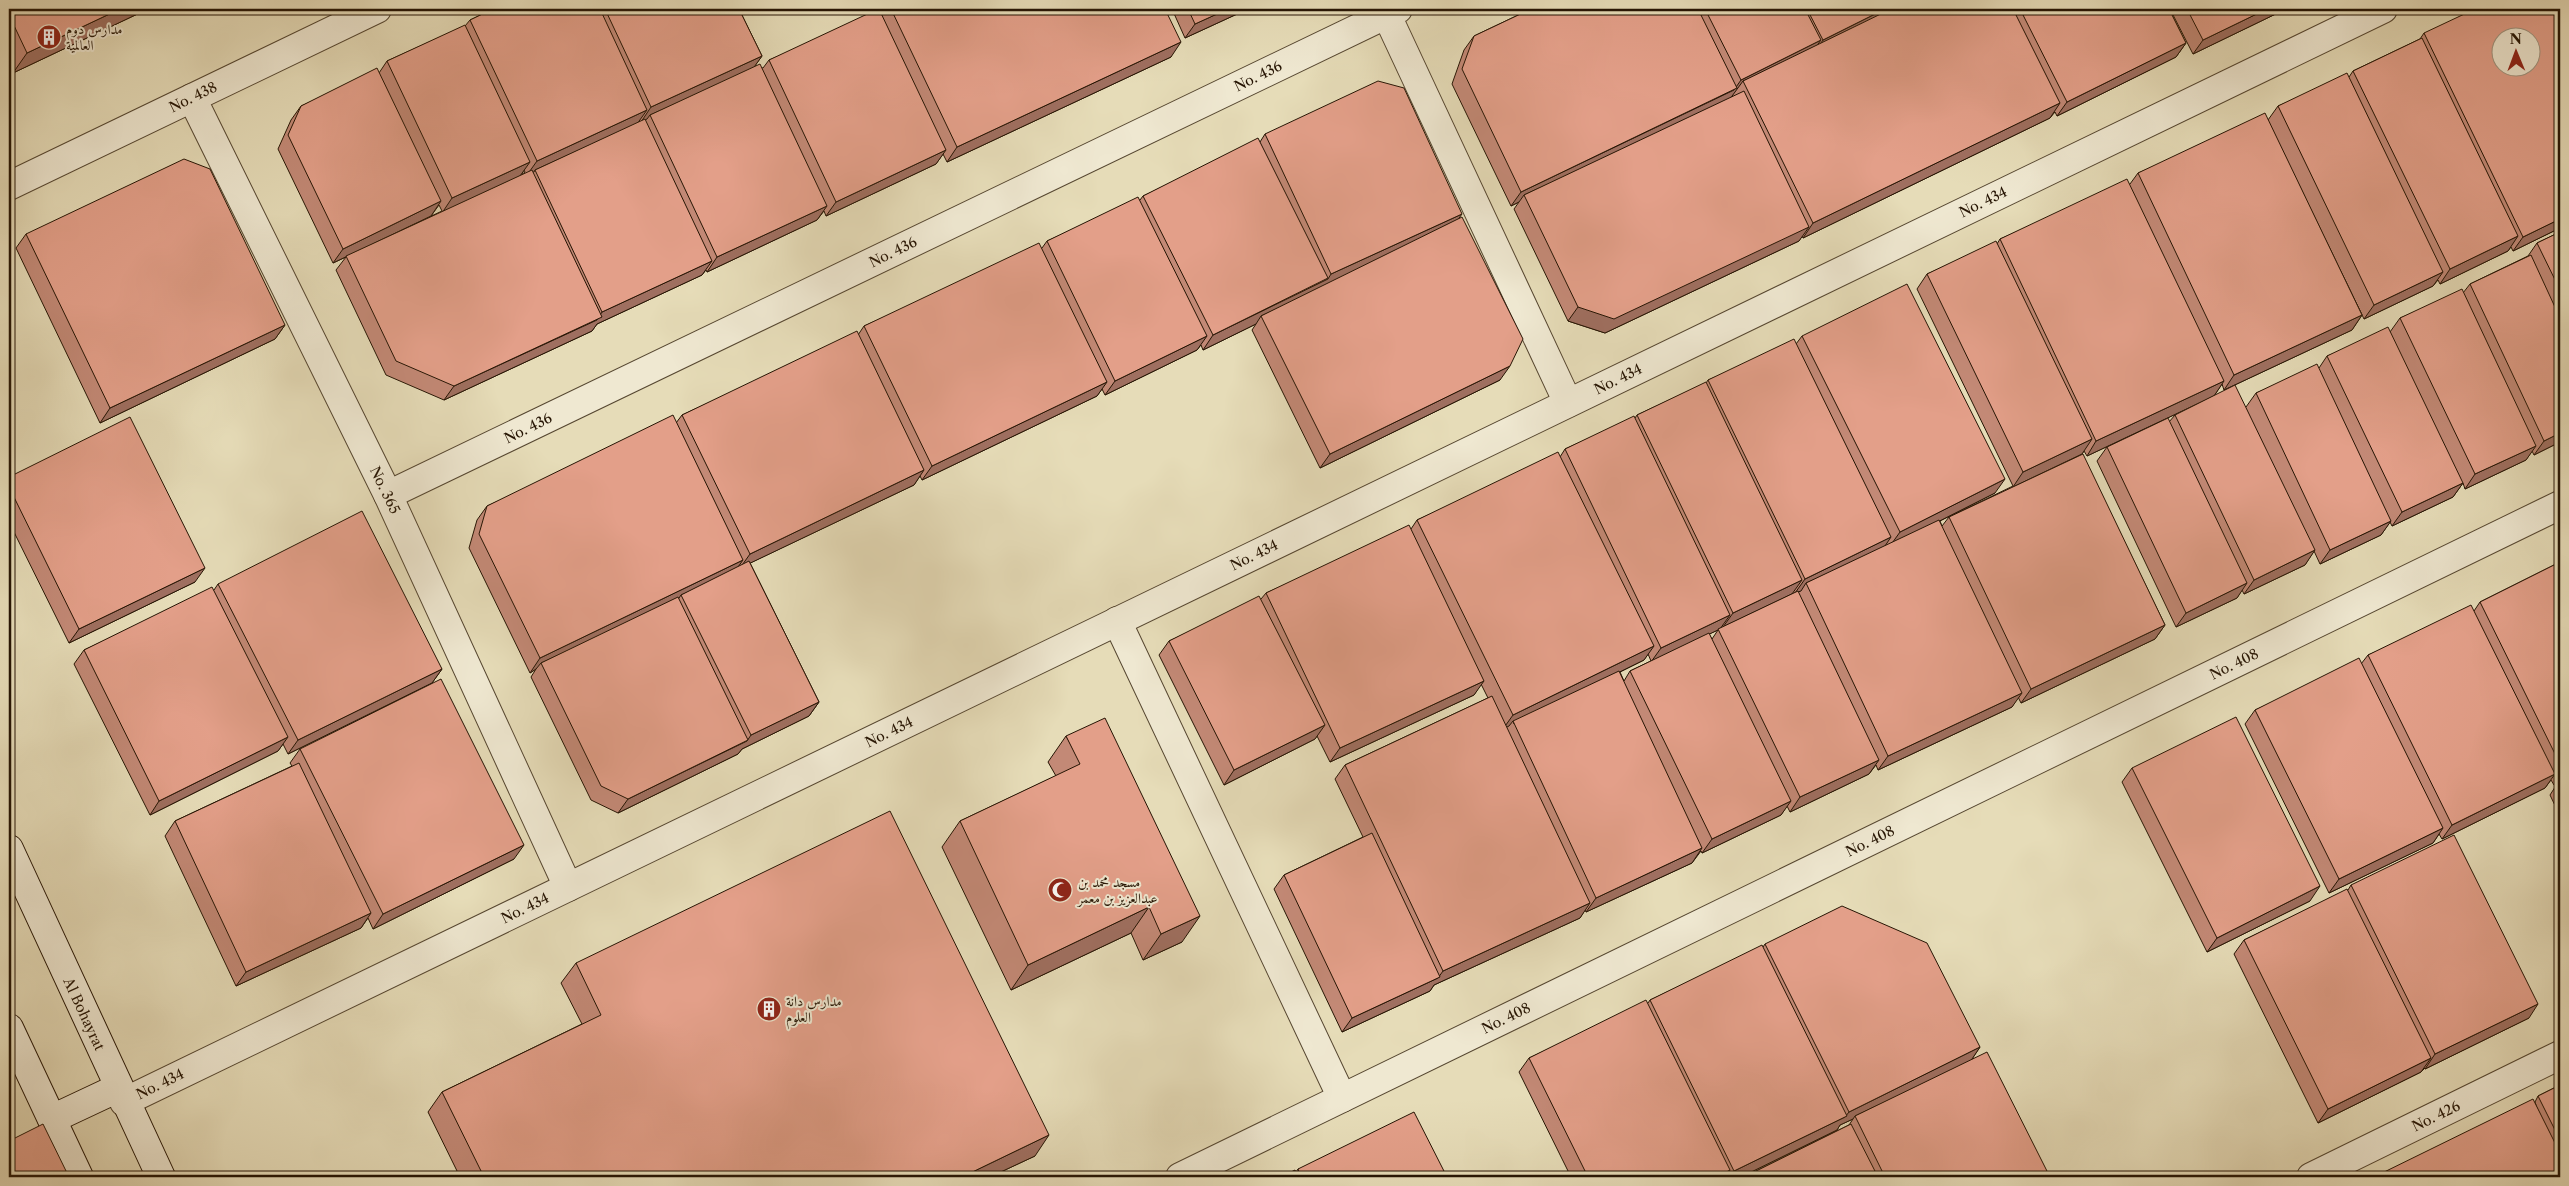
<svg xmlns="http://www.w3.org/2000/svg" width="2569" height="1186" font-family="'Libre Caslon Text',Amiri,serif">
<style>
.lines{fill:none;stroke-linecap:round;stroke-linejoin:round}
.street-casing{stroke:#564731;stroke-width:30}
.secondary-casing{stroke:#261504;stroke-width:30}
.street{stroke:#efe8d1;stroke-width:28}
.secondary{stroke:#efe8d1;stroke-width:28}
.wall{fill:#c38976;stroke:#261504;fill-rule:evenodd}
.shaded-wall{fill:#9f6f60;stroke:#261504}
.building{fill:#e39f89;stroke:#261504;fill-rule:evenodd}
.labels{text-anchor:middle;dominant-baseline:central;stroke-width:4;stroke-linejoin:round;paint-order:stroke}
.poi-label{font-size:14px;fill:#261504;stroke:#efe8d1;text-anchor:start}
.street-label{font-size:14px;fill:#261504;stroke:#efe8d1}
</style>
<rect width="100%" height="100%" fill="#e6dcb8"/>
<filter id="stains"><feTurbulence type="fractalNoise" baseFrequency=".004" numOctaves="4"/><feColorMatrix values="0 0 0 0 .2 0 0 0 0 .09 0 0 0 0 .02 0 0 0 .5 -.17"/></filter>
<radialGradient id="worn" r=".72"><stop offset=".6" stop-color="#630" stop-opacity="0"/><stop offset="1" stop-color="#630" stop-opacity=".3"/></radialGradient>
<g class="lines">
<defs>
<g id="street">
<polyline points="1384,9 1568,403"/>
<polyline points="192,98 388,495 568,887"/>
<polyline points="9,186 377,9"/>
<polyline points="388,495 1398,9"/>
<polyline points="1117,621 1342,1098"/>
<polyline points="124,1102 2383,9"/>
<polyline points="1180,1177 2560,505"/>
<polyline points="2311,1177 2560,1055"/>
</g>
<g id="secondary">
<polyline points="9,849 161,1177"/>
<polyline points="9,1028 79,1177"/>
<polyline points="52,1119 118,1088"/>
</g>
</defs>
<use href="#street" class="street-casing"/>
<use href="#secondary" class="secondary-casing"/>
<use href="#street" class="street"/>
<use href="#secondary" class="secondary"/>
</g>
<g class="wall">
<polygon points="9,9 148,9 13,73 9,65"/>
<path d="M493,9H739L762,56L754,67L763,68L769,60L882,14L885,9H1165L1171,57L947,162L943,154L936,164L826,216L824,211L817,220L707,272L706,270L702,275L597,324L592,331L444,400L386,375L336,270L346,257L333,263L278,149L291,120L301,106L379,73L387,61L465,26L470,20ZM524,170L525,172L521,175ZM439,205L442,211L393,234L431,216Z"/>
<polygon points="1172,9 1248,9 1185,38"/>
<polygon points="1531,9 2169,9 2186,43 2176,57 2057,116 2055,112 2050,118 1803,238 1802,236 1799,241 1605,333 1568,321 1514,209 1519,202 1511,206 1452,84 1464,50 1474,36"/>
<polygon points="2170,9 2286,9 2193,54"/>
<path d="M2424,33L2560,228L2513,251L2511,247L2508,251L2440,284L2438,280L2433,286L2364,319L2298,183L2362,315L2352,330L2224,390L2222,384L2214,396L2087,456L2084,451L2082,454L2165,625L2155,639L2021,703L2018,697L2012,707L1878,770L1876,765L1869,774L1790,812L1787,806L1781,815L1702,853L1701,851L1692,863L1586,912L1585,910L1580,918L1434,985L1430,991L1342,1032L1274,889L1284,875L1363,837L1335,779L1345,765L1488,698L1481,684L1474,695L1330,762L1317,736L1315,739L1224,785L1159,655L1169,641L1261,599L1266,593L1411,529L1417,520L1560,457L1565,449L1635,418L1637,415L1706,383L1708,380L1796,344L1802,336L1995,493L1940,521L1942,526L1949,517L2013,486L1917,289L1927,274L1997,244L2000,239L2130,184L2138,173L2268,120L2278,106L2349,77L2353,71L2420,39ZM1718,630L1712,639L1709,634ZM1648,654L1651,661L1630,671L1624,681L1620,672L1644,660Z"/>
<polygon points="1265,134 1459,218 1500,380 1320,468 1252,330 1256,324 1203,350 1201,345 1197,350 1105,395 1102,389 1097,396 922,480 920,476 914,485 750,563 819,702 809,716 742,749 738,754 618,813 591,800 531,677 536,669 530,673 469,548 477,520 487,506 676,423 682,415 858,335 864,326 1042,248 1047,241 1140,200 1143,196 1260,142"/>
<polygon points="2560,232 2560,442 2534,455 2532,451 2526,460 2465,489 2463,483 2453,497 2392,526 2390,522 2381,535 2320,564 2314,551 2305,565 2244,594 2242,590 2237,598 2176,627 2097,461 2107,447 2169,422 2175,415 2246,407 2256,393 2319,368 2327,356 2390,332 2400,318 2463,293 2470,284 2528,256 2537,243"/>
<polygon points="26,234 285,325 275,339 100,423 16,248"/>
<polygon points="9,477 195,582 69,643 9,522"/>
<polygon points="2560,562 2560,816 2550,795 2557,784 2554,785 2551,780 2545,788 2442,839 2439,834 2433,843 2329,893 2245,724 2255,710 2361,664 2368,655 2474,611 2480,602"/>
<polygon points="218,584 442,669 432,683 288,754 283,744 278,751 150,815 74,664 84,650 214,590"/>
<polygon points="1066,736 1182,942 1143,960 1131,933 1011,990 942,847 960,821 1056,776 1048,762"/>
<polygon points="300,749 514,859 373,929 368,918 361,928 236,986 165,836 175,821 292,766 290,763"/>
<polygon points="2132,768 2310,901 2207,952 2122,782"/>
<polygon points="2351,885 2529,1018 2425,1069 2425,1068 2421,1072 2318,1123 2234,954 2244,940 2348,890"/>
<polygon points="1765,944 1980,1047 1972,1059 2050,1177 1744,1177 1849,1125 1853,1119 1840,1125 1837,1130 1741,1177 1571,1177 1519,1072 1529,1058 1648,1003 1650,1000 1763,947"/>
<polygon points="576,963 1035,1156 990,1177 460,1177 428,1112 442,1092 582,1024 561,983"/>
<polygon points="2560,1085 2560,1177 2535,1102 2538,1096"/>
<polygon points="1298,1169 1447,1177 1281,1177 1296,1172"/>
</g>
<g class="shaded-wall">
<polygon points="120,9 148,9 13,73 27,53"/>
<polygon points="1228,9 1248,9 1185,38 1195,24"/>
<polygon points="1885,9 1897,9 1813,54 1823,40"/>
<polygon points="2267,9 2286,9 2193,54 2203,40"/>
<polygon points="1821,40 1811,54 1743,81 1727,103 1524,195 1519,202 1511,206 1521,192 1734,90 1741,80"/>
<polygon points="1181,42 1171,57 947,162 957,147"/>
<polygon points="2186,43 2176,57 2057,116 2067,102"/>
<polygon points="762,56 752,70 650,115 647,119 641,122 651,107"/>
<polygon points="2060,103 2050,118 1803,238 1813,223"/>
<polygon points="647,110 637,124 535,170 534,172 527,175 537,161"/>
<polygon points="946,150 936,164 826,216 836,202"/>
<polygon points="530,162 520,176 442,213 452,198"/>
<polygon points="441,201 431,216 333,263 343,249"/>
<polygon points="827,206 817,220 707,272 717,257"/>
<polygon points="1462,214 1452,228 1261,316 1256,324 1203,350 1213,335 1328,279 1331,274"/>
<polygon points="2560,219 2560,228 2513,251 2523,237"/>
<polygon points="1809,227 1799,241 1605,333 1568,321 1578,307"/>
<polygon points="2518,236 2508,251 2440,284 2450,269"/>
<polygon points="712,261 702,275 597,324 592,331 444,400 454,386 597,320 602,312"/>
<polygon points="2443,272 2433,286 2364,319 2374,305"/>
<polygon points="2362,315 2352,330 2224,390 2234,375"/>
<polygon points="285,325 275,339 100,423 110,408"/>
<polygon points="1207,336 1197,350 1105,395 1115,381"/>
<polygon points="1510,366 1500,380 1320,468 1330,454"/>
<polygon points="2224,381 2214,396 2087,456 2096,441"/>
<polygon points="1107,382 1097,396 922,480 932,466"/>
<polygon points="2560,433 2560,442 2534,455 2544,441"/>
<polygon points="2092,439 2082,454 2013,487 2023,472"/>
<polygon points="2536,446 2526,460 2465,489 2475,474"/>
<polygon points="924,470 914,485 740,568 750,554"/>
<polygon points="2005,479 1995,493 1890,546 1900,532"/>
<polygon points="2463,483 2453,497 2392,526 2402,512"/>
<polygon points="2391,521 2381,535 2320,564 2330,550"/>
<polygon points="1891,537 1881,552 1806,583 1801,591 1795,593 1805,579"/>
<polygon points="2315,550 2305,565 2244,594 2254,580"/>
<polygon points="743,560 733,574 681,595 677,601 541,663 536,669 530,673 540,658"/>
<polygon points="205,568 195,582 69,643 79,629"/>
<polygon points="1802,580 1792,594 1723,627 1733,613"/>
<polygon points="2247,583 2237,598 2176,627 2186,613"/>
<polygon points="1730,615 1720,629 1651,662 1661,648"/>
<polygon points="2165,625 2155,639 2021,703 2031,689"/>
<polygon points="1654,646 1644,660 1514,724 1513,721 1509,726 1503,729 1513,715"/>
<polygon points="442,669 432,683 288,754 298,740"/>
<polygon points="1484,681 1474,695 1330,762 1340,748"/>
<polygon points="2022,693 2012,707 1878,770 1888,756"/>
<polygon points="819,702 809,716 742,749 738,754 618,813 628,799 747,741 751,735"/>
<polygon points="1325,725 1315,739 1224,785 1234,770"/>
<polygon points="288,737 278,751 150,815 159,801"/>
<polygon points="1879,760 1869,774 1790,812 1800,797"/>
<polygon points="2555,774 2545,788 2442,839 2452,825"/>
<polygon points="2560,777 2560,782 2560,780 2557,784 2554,785"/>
<polygon points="1791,801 1781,815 1702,853 1712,839"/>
<polygon points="2443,828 2433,843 2329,893 2339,879"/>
<polygon points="524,845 514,859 373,929 383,914"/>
<polygon points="1702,848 1692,863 1586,912 1596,898"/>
<polygon points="2320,886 2310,901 2207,952 2217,938"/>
<polygon points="1590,903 1580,918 1434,985 1430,991 1342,1032 1352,1018 1438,978 1443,971"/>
<polygon points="1149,907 1131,933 1011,990 1028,965"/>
<polygon points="371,913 361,928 236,986 246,972"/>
<polygon points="1200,916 1182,942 1143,960 1161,934"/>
<polygon points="2538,1004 2529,1018 2425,1069 2435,1054"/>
<polygon points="1980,1047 1970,1062 1855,1116 1853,1119 1840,1125 1837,1130 1741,1177 1730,1177 1734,1171 1845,1117 1849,1112"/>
<polygon points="2431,1058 2421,1072 2318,1123 2328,1109"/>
<polygon points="1049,1135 1035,1156 990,1177 962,1177"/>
<polygon points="1730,1170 1726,1177 1717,1177"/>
</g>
<g class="building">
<polygon points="9,9 120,9 27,53 9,15"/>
<polygon points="493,9 600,9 647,110 537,161 470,20"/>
<polygon points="605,9 739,9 762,56 651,107"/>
<polygon points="878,9 879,9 946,150 836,202 769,60"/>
<polygon points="891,9 1165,9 1181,42 957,147"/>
<polygon points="1188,9 1228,9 1195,24"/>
<polygon points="1531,9 1698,9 1737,88 1521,192 1462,69 1474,36"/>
<polygon points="1705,9 1805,9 1821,40 1741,80"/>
<polygon points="1807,9 1885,9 1823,40"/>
<polygon points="1891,9 2013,9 2060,103 1813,223 1743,81"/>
<polygon points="2020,9 2169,9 2186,43 2067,102"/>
<polygon points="2187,9 2267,9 2203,40"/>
<path d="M2475,9H2560V219L2523,237L2424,33ZM2502,38H2532V68H2502Z"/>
<polygon points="465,25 530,162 452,198 387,61"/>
<polygon points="2422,38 2518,236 2450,269 2353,71"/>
<polygon points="760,64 827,206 717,257 650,115"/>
<polygon points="377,68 441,201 343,249 288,135 301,106"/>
<polygon points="2347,73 2443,272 2374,305 2278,106"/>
<polygon points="1378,81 1404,88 1462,214 1331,274 1265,134"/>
<polygon points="1744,91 1809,227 1614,319 1578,307 1524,195"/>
<polygon points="2265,113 2362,315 2234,375 2138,173"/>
<polygon points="645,119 712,261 602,312 535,170"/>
<polygon points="1258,138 1328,278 1213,335 1143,196"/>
<polygon points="184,159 210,169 285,325 110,408 26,234"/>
<polygon points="532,170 602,317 454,386 396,361 346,256"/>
<polygon points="2127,179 2224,381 2096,441 2000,239"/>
<polygon points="1138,197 1207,336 1115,381 1047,241"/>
<polygon points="1462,217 1523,339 1510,366 1330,454 1261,316"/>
<polygon points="2560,232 2560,290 2537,243"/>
<polygon points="1996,241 2092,439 2023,472 1927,274"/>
<polygon points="1039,243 1107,382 932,466 864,326"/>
<polygon points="2531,255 2560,318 2560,433 2544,441 2470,284"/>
<polygon points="1907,284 2005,479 1900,532 1802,336"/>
<polygon points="2462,289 2536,446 2475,474 2400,318"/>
<polygon points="2388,327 2463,483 2402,512 2327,356"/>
<polygon points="857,331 924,470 750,554 682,415"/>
<polygon points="1794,339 1891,537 1805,579 1708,380"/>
<polygon points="2317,364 2391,521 2330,550 2256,393"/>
<polygon points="1706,382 1802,580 1733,613 1637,415"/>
<polygon points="2235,385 2315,550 2254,580 2175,415"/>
<polygon points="673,415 743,560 540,658 479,534 487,506"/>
<polygon points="1634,416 1730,615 1661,648 1565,449"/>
<polygon points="130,417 205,568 79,629 9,487 9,477"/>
<polygon points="2168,418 2247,583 2186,613 2107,447"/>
<polygon points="1558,452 1654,646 1513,715 1417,520"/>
<polygon points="2083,454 2165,625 2031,689 1949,517"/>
<polygon points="362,511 442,669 298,740 218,584"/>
<polygon points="1939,520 2022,693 1888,756 1806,583"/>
<polygon points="1409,525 1484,681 1340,748 1266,593"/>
<polygon points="749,561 819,702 751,735 681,595"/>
<polygon points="2560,562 2560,764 2480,602"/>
<polygon points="212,587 288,737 159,801 84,650"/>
<polygon points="1798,591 1879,760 1800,797 1718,629"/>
<polygon points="1259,596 1325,725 1234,770 1169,641"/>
<polygon points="678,597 748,740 628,799 601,786 541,663"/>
<polygon points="2471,605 2555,774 2452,825 2368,655"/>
<polygon points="1709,633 1791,801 1712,839 1630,671"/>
<polygon points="2359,658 2443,828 2339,879 2255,710"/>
<polygon points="1619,671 1702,848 1596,898 1513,721"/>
<polygon points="441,679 524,845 383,914 300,749"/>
<polygon points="1492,696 1590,903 1443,971 1345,765"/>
<polygon points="2236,717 2320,886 2217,938 2132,768"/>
<polygon points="1105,718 1200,916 1161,934 1149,907 1028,965 960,821 1080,764 1066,736"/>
<polygon points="299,763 371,913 246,972 175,821"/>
<polygon points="890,811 1049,1135 962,1177 484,1177 442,1092 601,1015 576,963"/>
<polygon points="1372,833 1440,977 1352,1018 1284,875"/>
<polygon points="2454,835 2538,1004 2435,1054 2351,885"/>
<polygon points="2347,889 2431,1058 2328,1109 2244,940"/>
<polygon points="1842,906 1927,943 1980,1047 1849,1112 1765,944"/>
<polygon points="1762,945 1847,1116 1734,1171 1650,1000"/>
<polygon points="1646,1000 1730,1170 1717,1177 1588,1177 1529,1058"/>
<polygon points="1987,1052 2050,1177 1885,1177 1855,1116"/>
<polygon points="2560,1085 2560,1140 2538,1096"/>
<polygon points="2533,1099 2560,1153 2560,1177 2374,1177"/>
<polygon points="1414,1112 1447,1177 1301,1177 1298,1169"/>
<polygon points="43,1124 69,1177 9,1177 9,1141"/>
<polygon points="1851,1124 1878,1177 1744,1177"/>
<polygon points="1295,1170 1298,1177 1281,1177"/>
</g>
<defs>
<symbol id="building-disc" viewBox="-11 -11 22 22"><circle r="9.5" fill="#8f2418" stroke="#efe8d1"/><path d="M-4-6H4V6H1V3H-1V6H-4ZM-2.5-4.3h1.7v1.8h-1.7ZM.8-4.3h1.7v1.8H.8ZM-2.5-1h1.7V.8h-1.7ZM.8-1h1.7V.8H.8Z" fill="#fff"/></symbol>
<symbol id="mosque-disc" viewBox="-11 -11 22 22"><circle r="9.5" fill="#8f2418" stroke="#efe8d1"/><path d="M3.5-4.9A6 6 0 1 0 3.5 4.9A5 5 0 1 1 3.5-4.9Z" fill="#fff"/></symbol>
</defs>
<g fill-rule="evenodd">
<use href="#building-disc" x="35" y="23" width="28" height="28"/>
<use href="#mosque-disc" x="1046" y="876" width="28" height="28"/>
<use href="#building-disc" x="755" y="995" width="28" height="28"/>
</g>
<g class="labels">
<g class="poi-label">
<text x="66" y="29">مدارس دوم<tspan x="66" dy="16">العالمية</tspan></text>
<text x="1078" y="882">مسجد محمد بن<tspan x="1078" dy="16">عبدالعزيز بن معمر</tspan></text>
<text x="786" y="1001">مدارس دانة<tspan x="786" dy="16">العلوم</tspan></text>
</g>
<g class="street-label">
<text transform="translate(1258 76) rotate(-26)">No. 436</text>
<text transform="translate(193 97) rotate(-26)">No. 438</text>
<text transform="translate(1983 202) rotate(-26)">No. 434</text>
<text transform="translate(893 252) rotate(-26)">No. 436</text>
<text transform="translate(1618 379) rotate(-26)">No. 434</text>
<text transform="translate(528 428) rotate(-26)">No. 436</text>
<text transform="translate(385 490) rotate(64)">No. 365</text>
<text transform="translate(1254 555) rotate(-26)">No. 434</text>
<text transform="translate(2234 664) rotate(-26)">No. 408</text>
<text transform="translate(889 732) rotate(-26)">No. 434</text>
<text transform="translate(1870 841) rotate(-26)">No. 408</text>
<text transform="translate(525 908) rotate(-26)">No. 434</text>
<text transform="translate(84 1014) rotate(65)">Al Bohayrat</text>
<text transform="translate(1506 1018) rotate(-26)">No. 408</text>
<text transform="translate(160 1084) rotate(-26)">No. 434</text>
<text transform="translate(2436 1116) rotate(-26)">No. 426</text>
</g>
</g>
<rect width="2569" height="1186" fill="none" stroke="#e6dcb8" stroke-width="30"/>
<rect x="10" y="10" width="2549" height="1166" fill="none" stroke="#261504" stroke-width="2.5"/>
<rect x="15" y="15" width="2539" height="1156" fill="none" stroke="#261504"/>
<g transform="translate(2516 52) rotate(359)"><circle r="24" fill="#efe8d1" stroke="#9f947f"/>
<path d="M0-4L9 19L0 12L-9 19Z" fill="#8f2418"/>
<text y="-8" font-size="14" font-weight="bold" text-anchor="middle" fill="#261504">N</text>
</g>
<rect width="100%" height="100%" filter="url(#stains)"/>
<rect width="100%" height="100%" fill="url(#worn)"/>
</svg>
